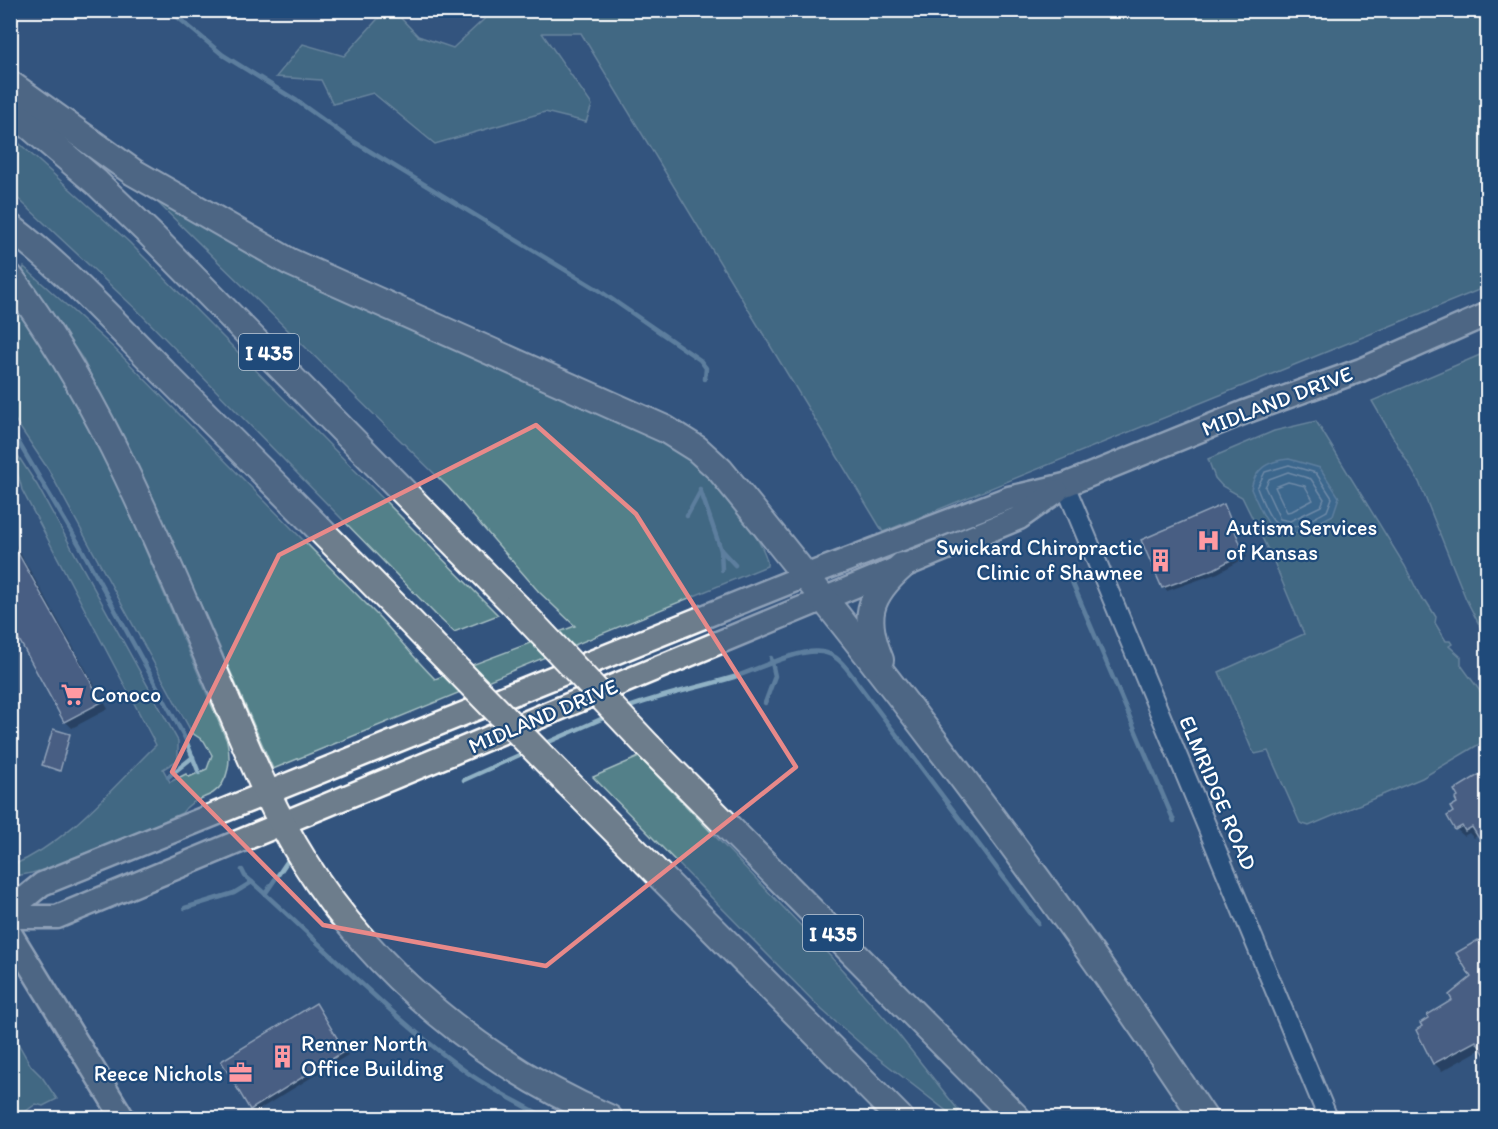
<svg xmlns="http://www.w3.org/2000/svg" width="1498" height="1129" font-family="Itim,sans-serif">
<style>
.green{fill:#528089;stroke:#a8c0c4;stroke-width:1.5}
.water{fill:#467e9f;stroke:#90b2c5;stroke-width:1.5}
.shadow{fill:#0007}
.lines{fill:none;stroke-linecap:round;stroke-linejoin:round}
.shore{stroke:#b5cbd9;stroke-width:1.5}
.stream{stroke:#90b2c5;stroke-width:4.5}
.building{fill:#636a89;stroke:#fff;stroke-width:1.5}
.minor-casing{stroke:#fff;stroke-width:22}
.major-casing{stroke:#fff;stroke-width:27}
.highway-casing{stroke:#fff;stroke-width:30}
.minor{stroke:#1f4a7a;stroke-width:18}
.major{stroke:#6d7d8c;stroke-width:22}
.highway{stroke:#6d7d8c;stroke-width:26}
.highway-bridge-casing{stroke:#fff;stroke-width:30;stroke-linecap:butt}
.highway-bridge{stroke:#6d7d8c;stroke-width:26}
.marked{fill:none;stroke:#e88989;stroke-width:4.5;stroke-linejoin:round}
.labels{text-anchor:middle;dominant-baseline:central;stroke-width:4.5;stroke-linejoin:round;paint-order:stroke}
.shield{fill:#1f4a7a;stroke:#bcc9d7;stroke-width:1.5}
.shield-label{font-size:21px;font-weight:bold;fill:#fff}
.street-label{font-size:22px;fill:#fff;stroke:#1f4a7a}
.poi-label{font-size:22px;fill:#fff;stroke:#1f4a7a;text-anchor:start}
</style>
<rect width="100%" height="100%" fill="#33547e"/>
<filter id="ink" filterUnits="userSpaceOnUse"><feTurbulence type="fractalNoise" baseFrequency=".0167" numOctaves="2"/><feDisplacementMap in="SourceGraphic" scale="12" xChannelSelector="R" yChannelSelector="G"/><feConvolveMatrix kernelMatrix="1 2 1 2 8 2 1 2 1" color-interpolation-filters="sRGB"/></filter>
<g filter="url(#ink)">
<g class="green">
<polygon points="494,10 1487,11 1487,290 1481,289 883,532 581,33 542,33 592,105 586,122 545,112 435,144 373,93 333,104 321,80 276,77 303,44 344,56 385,11 394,11 418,36 453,48"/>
<polygon points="11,136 129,242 498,615 454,632 436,615 138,311 11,192"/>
<path d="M151,196L669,445C682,453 696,461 707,472C721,486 770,548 767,566L273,769L207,618L109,410L82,358L22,273L24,267L115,349L380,618C399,639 415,659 435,679L575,626L539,592L448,487Z"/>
<path d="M10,297L36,332L103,451L227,741C231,758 230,782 213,793C201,800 189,801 182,813C149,827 38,880 11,875V866C69,842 111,789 156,745L22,490C19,473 11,462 11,445L37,485L178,741V760L163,769L170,782L186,774L189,777L207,769L212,755L204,741L192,733L48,469L11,414Z"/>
<polygon points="1487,352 1487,640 1466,599 1419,482 1372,401"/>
<polygon points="1316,421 1405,566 1422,600 1426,601 1436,617 1435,623 1446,641 1450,641 1452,644 1449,646 1461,657 1461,665 1485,698 1487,738 1486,735 1481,738 1482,742 1476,746 1422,778 1309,826 1300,823 1268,751 1255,754 1252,750 1219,672 1304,634 1274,562 1242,497 1222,486 1215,478 1208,459 1274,431"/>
<polygon points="639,757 831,957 894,1029 959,1111 953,1116 868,1050 822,1010 593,777"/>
<polygon points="11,1031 31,1066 42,1077 57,1099 43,1106 36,1104 16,1118 11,1118"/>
</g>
<path class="water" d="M1289,459L1320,468L1339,497L1333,515C1280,543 1276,546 1251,489C1255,468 1268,461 1289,459Z"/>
<g class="shadow">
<polygon points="1223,506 1247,557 1218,573 1167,591 1163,587"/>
<polygon points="10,535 108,709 72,728 65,721 10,620"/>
<polygon points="69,735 61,771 45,766 43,765"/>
<polygon points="1459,804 1478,835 1474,838 1469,833 1464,836 1456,829 1455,812"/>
<polygon points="1477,942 1488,954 1488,1055 1483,1048 1442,1071 1434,1063 1454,1000 1473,978"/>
<polygon points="319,1008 348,1055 255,1112 252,1109"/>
</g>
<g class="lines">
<g class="shore">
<path d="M1289,465L1316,473L1332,498L1327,511C1283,535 1277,539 1257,488L1265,472Z"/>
<polygon points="1288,472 1311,479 1324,499 1321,506 1290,521 1280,519 1265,487 1269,479"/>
<polygon points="1288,482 1305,486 1313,500 1292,511 1287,512 1275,487"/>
</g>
<g class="stream">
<polyline points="169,10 223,55 297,101 353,141 600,291 700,360 706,368 705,379"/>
<polyline points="10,428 80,546 185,738 199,773"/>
<polyline points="700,489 721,550 735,565"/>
<polyline points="687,516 700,492"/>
<polyline points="721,550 722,570"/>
<polyline points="1067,570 1174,821"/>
<polyline points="765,703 775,676 771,658"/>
<path d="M624,709C660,695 698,688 734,677C757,670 799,648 822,652C838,654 847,669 856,681L1038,923"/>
<polyline points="542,745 608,716"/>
<polyline points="168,777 193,757"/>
<polyline points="464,780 526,752"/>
<path d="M242,870L245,876C318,940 386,1013 464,1070C489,1089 519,1102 546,1118"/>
<polyline points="265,894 291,856"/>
<polyline points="185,908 234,893 252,882"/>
</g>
</g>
<g class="building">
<polygon points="1224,504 1244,553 1214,569 1162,588 1141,540"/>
<polygon points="10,539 102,702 64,722 10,623"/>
<polygon points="53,729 70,734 60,771 42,765"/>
<polygon points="1488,769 1488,853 1472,827 1465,831 1462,826 1455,830 1447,816 1453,812 1450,807 1457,803 1455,799 1458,797 1454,790"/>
<polygon points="1478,940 1488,957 1488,1060 1476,1041 1433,1064 1416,1030 1422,1026 1420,1023 1428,1018 1427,1015 1452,1000 1449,995 1471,977 1456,953"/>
<polygon points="316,1003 345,1051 250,1110 221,1061"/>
</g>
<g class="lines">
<defs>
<polyline id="minor" points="1065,485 1328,1118"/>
<g id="major">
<polyline points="10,910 42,884 267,793 805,576 1009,498 1065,485 1245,412 1361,370 1488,314"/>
<polyline points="10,917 57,917 1019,518 1057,491"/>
<polyline points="10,933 123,1118"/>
</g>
<g id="highway">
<path d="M10,84L133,172L290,262L665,429L697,449L720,470C891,679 1055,893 1204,1118"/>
<polyline points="10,109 97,183 150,234 516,606"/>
<path d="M10,227C66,270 115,324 165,374C254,463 343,552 430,642"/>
<path d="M10,277C101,398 157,540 217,678C244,740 268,804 304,861C375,975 487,1066 609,1118"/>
<path d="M880,660C863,618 867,597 902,566"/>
<polyline points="649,747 1017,1118"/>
<polyline points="569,784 900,1118"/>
</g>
</defs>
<use href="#minor" class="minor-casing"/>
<use href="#major" class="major-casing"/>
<use href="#highway" class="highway-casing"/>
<use href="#minor" class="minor"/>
<use href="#major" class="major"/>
<use href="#highway" class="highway"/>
<defs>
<g id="highway-bridge">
<polyline points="516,606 649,747"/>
<polyline points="430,642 569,784"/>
</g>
</defs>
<use href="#highway-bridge" class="highway-bridge-casing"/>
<use href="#highway-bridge" class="highway-bridge"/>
</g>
</g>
<path d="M0 0H1498V1129H0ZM536,425L636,514L796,767L546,966L323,925L172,772L279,555Z" fill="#33547e" fill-opacity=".55" fill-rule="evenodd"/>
<path class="marked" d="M536,425L636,514L796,767L546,966L323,925L172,772L279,555Z"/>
<defs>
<symbol id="hospital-bare" viewBox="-9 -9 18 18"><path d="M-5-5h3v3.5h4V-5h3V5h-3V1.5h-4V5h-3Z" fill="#ff9aa2" stroke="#1f4a7a" stroke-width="2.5" paint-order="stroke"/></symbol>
<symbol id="building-bare" viewBox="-9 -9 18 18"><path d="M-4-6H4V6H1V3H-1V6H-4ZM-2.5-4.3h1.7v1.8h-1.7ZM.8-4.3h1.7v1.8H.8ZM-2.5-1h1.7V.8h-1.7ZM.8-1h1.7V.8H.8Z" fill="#ff9aa2" stroke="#1f4a7a" stroke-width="2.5" paint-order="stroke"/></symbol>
<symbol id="supermarket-bare" viewBox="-9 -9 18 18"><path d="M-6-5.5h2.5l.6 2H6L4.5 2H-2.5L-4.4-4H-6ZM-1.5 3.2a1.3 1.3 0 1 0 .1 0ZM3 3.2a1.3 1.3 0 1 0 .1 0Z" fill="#ff9aa2" stroke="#1f4a7a" stroke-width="2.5" paint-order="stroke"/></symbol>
<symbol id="office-bare" viewBox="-9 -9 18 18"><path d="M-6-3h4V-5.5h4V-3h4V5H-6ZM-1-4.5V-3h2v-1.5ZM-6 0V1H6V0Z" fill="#ff9aa2" stroke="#1f4a7a" stroke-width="2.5" paint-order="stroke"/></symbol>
</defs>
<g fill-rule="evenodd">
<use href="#hospital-bare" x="1192" y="524" width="33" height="33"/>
<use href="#building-bare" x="1144" y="544" width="33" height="33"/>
<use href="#supermarket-bare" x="56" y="678" width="33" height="33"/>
<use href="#building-bare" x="266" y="1040" width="33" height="33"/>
<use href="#office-bare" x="224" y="1056" width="33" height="33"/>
</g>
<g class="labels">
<g class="shield">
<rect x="239" y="334" width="60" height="36" rx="4.5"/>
<rect x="803" y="915" width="60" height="36" rx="4.5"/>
</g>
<g class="shield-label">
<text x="269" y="352">I 435</text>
<text x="833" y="933">I 435</text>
</g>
<g class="street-label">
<text transform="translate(1277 401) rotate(-21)">MIDLAND DRIVE</text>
<text transform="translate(543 716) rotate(-23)">MIDLAND DRIVE</text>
<text transform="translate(1218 793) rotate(67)">ELMRIDGE ROAD</text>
</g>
<g class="poi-label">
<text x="1226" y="527">Autism Services<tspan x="1226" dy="25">of Kansas</tspan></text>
<text x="1143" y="547" text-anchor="end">Swickard Chiropractic<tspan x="1143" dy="25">Clinic of Shawnee</tspan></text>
<text x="91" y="694">Conoco</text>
<text x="301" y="1043">Renner North<tspan x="301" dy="25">Office Building</tspan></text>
<text x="223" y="1073" text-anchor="end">Reece Nichols</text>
</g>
</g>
<rect width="1498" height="1129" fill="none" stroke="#1f4a7a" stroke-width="36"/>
<rect x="18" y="18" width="1462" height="1093" fill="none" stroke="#fff" stroke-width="2" filter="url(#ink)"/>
</svg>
